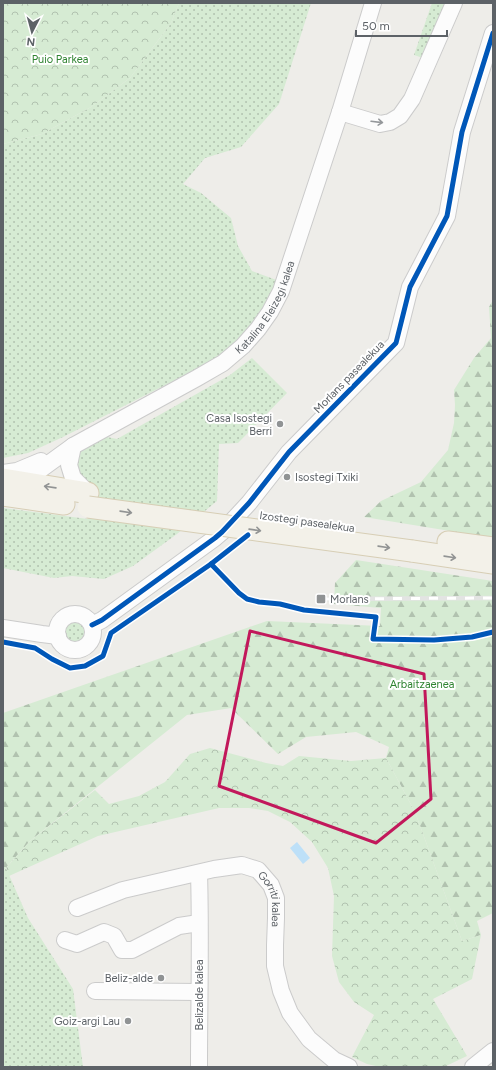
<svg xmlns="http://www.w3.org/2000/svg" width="496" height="1070" font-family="Figtree,sans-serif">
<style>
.grass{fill:url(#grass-dots)}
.forest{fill:url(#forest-firs)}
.park{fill:url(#park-crowns)}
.water{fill:#bde0f8}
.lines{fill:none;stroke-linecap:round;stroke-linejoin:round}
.minor-casing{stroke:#cbcbcb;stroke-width:18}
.major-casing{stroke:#d7ceb5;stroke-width:23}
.minor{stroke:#fcfcfc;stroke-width:16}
.major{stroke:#f3f1e9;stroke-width:21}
.rail-casing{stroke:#e3e4e3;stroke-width:4.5}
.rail{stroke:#fff;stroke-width:3;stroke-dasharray:9;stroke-linecap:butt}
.major-bridge-casing{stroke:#d7ceb5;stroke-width:23;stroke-linecap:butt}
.major-bridge{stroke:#f3f1e9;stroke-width:21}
.cycleway-casing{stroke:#fff;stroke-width:8}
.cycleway{stroke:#0057b8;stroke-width:5}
.oneway{stroke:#95989b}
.oneway2{stroke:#929494}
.marked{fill:none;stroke:#c2185b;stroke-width:3;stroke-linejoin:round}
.poi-dot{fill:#909394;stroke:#fff;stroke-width:1.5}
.labels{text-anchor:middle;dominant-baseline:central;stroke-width:4;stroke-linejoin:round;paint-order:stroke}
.park-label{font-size:11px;fill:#308432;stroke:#fff}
.street-label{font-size:11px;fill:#5d6267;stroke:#fff}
.poi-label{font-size:11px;fill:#5d6267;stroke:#fff;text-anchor:end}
</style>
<defs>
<pattern id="grass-dots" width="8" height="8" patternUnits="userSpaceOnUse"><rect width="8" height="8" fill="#d6ebd3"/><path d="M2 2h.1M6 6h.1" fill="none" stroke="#b1c2af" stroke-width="1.8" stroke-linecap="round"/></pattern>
<pattern id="forest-firs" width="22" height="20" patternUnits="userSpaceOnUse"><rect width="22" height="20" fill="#d6ebd3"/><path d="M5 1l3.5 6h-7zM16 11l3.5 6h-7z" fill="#b1c2af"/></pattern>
<pattern id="park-crowns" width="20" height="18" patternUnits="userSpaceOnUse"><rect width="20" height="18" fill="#d6ebd3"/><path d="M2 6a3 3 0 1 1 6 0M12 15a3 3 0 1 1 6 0" fill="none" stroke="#b1c2af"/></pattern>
</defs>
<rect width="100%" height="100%" fill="#eeede9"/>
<g class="grass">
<polygon points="179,3 311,3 279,104 241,147 205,158 183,184 201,193 231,218 238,246 252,271 279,281 270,300 245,334 232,345 214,359 191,372 63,437 28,453 3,458 3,144 42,134 91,107 130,78 171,23"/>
<polygon points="432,3 445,3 423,58 414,55"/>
<polygon points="252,358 287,393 238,443 219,444 217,501 177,534 133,566 104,579 72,576 54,578 3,568 3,508 88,519 90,485 78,474 77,458 80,452 107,437 117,439 230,375"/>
<circle cx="75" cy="632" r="11"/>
<polygon points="6,868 28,918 73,989 83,1067 3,1067 3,871"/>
</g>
<g class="forest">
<polygon points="493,300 493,538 364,517 381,501 421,482 448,450 454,423 455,405 454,390 474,358 491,338 489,307"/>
<polygon points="356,560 493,581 493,913 477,921 481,935 462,941 415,812 386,758 389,747 356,732 306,737 278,754 231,708 187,715 30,841 3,871 3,713 267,621 380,626 381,608 334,604 335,583"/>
</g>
<g class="park">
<polygon points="3,3 179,3 171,23 130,78 91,107 42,134 3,144"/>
<polygon points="210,748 266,763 283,766 299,756 351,761 386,758 415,812 462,941 481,935 472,979 433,999 467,1056 446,1066 437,1067 380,1067 367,1064 352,1057 374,1015 354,1002 339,982 332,956 334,896 328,868 312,842 290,822 268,811 249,808 219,808 98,836 9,876 6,868 30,841 95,790 109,804 139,796 165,782 190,754"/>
</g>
<polygon class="water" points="297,842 310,858 303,864 290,848"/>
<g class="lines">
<defs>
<g id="minor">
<polyline points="340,112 380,124 390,122 400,116 412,99 454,3"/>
<polyline points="73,446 69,465 73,478 88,493"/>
<polyline points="3,473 17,471 41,461"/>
<path id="s1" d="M16,485L22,483L73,446L197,378L223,363L243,346L258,329L270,312L281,291L340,112L373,3"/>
<circle cx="75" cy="632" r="18"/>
<polyline points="92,625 102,620 215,538 222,532 249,503 289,452 396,343 410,287 447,216 462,132 493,33"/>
<polyline points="3,628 42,634 58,636"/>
<path d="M199,873C201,938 199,1002 199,1067"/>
<path id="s2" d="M77,908L123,890L214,869L242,865L258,870L271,885L276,898V918L275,945V966L281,991L290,1013L309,1039L334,1060L349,1067"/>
<polyline points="65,940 77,944 104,932 114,936 122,950 132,950 179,926 199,923"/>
<polyline points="95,991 199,992"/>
<polyline points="473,1067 493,1051"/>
</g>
<g id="major">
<polyline points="3,479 88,493"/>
<polyline points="3,495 64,504"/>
<polyline points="448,542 493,548"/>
<polyline points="412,551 493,563"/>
</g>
</defs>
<use href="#minor" class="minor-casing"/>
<use href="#major" class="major-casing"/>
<use href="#minor" class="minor"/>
<use href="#major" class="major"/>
<defs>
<polyline id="rail" points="321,599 493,598"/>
</defs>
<use href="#rail" class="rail-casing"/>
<use href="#rail" class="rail"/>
<defs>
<polyline id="major-bridge" points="88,507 412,551"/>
</defs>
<use href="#major-bridge" class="major-bridge-casing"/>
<use href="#major-bridge" class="major-bridge"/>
<defs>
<g id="cycleway">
<polyline points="211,564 239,593 247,599 259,602 280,604 304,610 376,617 373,639 434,640 472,637 493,632"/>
<polyline points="92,625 102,620 215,538 222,532 249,503 289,452 396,343 410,287 447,216 462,132 493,33"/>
<polyline points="3,642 35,648 52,659 70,668 85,666 103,656 111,633 211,564 248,535"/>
</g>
</defs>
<use href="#cycleway" class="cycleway-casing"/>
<use href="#cycleway" class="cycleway"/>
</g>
<defs><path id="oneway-shaft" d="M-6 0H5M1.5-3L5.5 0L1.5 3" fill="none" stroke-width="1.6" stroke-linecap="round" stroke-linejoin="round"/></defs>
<use class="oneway" href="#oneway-shaft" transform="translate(377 122) rotate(7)"/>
<g class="oneway2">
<use href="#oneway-shaft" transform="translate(50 487) rotate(-172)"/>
<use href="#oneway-shaft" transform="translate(126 512) rotate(8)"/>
<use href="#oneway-shaft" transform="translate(255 530) rotate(8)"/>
<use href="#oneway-shaft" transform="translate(384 547) rotate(8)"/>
<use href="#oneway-shaft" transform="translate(450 557) rotate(8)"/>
</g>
<path class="marked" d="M250,631L424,674L431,799L376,843L219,786Z"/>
<g class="poi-dot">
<circle cx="280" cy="424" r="4"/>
<circle cx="287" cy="477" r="4"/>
<rect x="316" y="594" width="10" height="10" rx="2"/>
<circle cx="161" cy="978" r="4"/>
<circle cx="128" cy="1021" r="4"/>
</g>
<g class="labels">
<g class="park-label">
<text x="60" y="59">Puio Parkea</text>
<text x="422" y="684">Arbaitzaenea</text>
</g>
<g class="street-label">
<text stroke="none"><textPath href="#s1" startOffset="312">Katalina Eleizegi kalea</textPath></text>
<text transform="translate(349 377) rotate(-46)">Morlans pasealekua</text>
<text transform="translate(307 522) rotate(8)">Izostegi pasealekua</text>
<text stroke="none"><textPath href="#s2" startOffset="221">Gorriti kalea</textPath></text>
<text transform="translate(199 995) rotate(-90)">Belizalde kalea</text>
</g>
<g class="poi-label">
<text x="272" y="418">Casa Isostegi<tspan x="272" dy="13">Berri</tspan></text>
<text x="295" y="477" text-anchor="start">Isostegi Txiki</text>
<text x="330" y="599" text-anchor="start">Morlans</text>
<text x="153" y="978">Beliz-alde</text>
<text x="120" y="1021">Goiz-argi Lau</text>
</g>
</g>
<rect width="496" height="1070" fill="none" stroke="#5d6267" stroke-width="8"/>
<g transform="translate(32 32) rotate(186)" stroke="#ffffff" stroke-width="3" paint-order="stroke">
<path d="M0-3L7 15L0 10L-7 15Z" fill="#5d6267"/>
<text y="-6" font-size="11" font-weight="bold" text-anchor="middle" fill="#5d6267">N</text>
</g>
<path d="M356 30v6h91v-6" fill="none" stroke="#5d6267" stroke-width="2"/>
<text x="362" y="30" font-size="12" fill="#5d6267" stroke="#ffffff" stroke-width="3" paint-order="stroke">50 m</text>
</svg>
